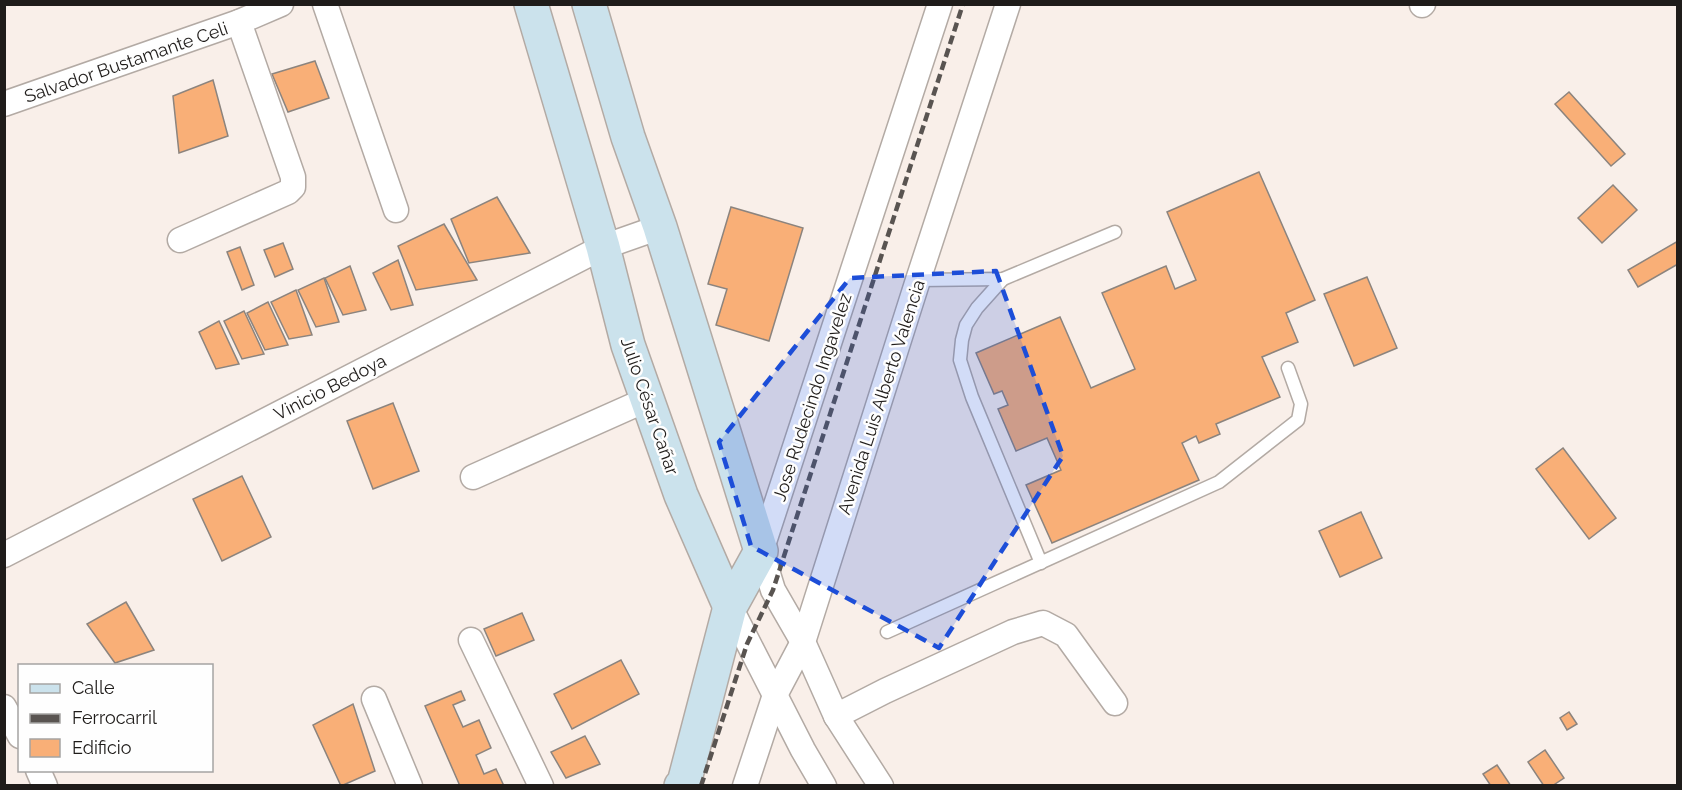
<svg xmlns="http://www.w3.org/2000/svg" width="1682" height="790" font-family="Raleway,sans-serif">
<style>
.building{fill:#f9af77;stroke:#8c847e;stroke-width:1.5}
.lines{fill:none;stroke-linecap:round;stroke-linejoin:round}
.lane-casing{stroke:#b3aaa4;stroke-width:15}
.street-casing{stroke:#b3aaa4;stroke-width:27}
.secondary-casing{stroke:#b3aaa4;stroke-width:36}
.lane{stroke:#fff;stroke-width:12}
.street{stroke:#fff;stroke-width:24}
.secondary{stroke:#cbe2ec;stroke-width:33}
.rail{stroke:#595451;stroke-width:4.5;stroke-dasharray:9 4.5;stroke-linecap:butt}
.marked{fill:#1d4ed8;fill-opacity:0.2;stroke:#1d4ed8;stroke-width:4.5;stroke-dasharray:12 8;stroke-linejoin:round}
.labels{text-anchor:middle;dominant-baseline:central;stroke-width:5;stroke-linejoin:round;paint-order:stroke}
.street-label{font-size:18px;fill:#1f1c1a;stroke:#fefefe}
</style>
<rect width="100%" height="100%" fill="#f9efe9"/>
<g class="building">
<polygon points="315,61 329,98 288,112 272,74"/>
<polygon points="213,80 228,136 179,153 173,96"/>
<polygon points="1569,92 1625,154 1611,166 1555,104"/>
<polygon points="1259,172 1315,300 1286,313 1298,342 1262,357 1280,397 1216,424 1220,434 1199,443 1196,436 1182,443 1199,480 1052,543 1026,485 1061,470 1047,438 1016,451 998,409 1008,405 1002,391 994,394 976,353 1060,317 1091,388 1135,369 1102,293 1166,266 1175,289 1196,280 1167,212"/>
<polygon points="1613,185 1637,210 1602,243 1578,218"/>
<polygon points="497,197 530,253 469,263 451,219"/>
<polygon points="731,207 803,228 769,341 716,325 727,289 708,284"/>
<polygon points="444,224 477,280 416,290 398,246"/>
<polygon points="1678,241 1678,264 1638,287 1628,270"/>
<polygon points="283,243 293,269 275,277 264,250"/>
<polygon points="240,247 254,285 242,290 227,252"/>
<polygon points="398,260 413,305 391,310 373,273"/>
<polygon points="350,266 366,310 343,315 325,278"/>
<polygon points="1367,277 1397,348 1354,366 1324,294"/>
<polygon points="324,278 339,322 316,327 298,290"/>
<polygon points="296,290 312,335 289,339 271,302"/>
<polygon points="268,302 288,345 265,350 247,313"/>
<polygon points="244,311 264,354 242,359 224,321"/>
<polygon points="219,321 239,364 216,369 199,332"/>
<polygon points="393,403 419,471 373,489 347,421"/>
<polygon points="1563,448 1616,518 1589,539 1536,469"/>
<polygon points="242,476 271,537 222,561 193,499"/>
<polygon points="1361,512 1382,558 1340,577 1319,531"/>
<polygon points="126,602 154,650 115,663 87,624"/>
<polygon points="522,613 534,640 496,656 484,629"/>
<polygon points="621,660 639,694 572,729 554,694"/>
<polygon points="461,691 465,700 453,705 463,727 479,720 491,748 476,755 484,774 496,769 504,786 460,786 425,706"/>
<polygon points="353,704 375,771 341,786 313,725"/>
<polygon points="1569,712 1577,724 1567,730 1560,718"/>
<polygon points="585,736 600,764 566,778 551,752"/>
<polygon points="1545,750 1564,778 1552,786 1544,786 1528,762"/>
<polygon points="1497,765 1511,786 1491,786 1483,774"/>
</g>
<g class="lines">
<defs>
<g id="lane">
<polyline points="1003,279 977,308 966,325 962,340 960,360 972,397 1041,563"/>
<polyline points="918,280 1003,279 1115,232"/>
<polyline points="887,632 1219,482 1298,420 1301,404 1288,368"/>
</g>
<g id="street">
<polyline points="325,4 396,210"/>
<polyline points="1422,5 1423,4"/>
<polyline points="4,104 239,22 281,4"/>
<polyline points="180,240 288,192 293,187 293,177 239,22"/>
<polyline points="473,477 648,399"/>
<polyline points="4,555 603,247 660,227"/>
<polyline points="730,607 803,750 824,786"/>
<polyline points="471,640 541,786"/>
<polyline points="374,699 410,786"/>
<polyline points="4,707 20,736"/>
<polyline points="836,716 885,691 1013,632 1043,623 1066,635 1115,703"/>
<polyline points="38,770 45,786"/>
<polyline points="745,786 775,695 803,642 918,280 1008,4"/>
<polyline points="881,786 836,716 803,642 773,590 761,551 940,4"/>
</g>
<g id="secondary">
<polyline points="531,4 603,247 628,345 681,495 730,607"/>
<polyline points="589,4 628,137 660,227 761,551 730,607 684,783 681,786"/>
</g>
</defs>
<use href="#lane" class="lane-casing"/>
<use href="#street" class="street-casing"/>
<use href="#secondary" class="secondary-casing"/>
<use href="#lane" class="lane"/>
<use href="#street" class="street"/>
<use href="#secondary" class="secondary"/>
<polyline class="rail" points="701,786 747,644 773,590 963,4"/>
</g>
<path class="marked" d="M996,271L1063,456L939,648L751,546L719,442L850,278Z"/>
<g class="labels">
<g class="street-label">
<text transform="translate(126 62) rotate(-19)">Salvador Bustamante Celi</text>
<text transform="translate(330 387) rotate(-27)">Vinicio Bedoya</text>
<text transform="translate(812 397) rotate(-72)">Jose Rudecindo Ingavelez</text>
<text transform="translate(881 397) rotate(-72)">Avenida Luis Alberto Valencia</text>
<text transform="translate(650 406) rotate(71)">Julio César Cañar</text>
</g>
</g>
<rect width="1682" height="790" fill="none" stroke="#1f1c1a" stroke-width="12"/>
<rect x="18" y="664" width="195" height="108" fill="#fefefe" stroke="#a5a4a3" stroke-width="1.5"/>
<rect x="30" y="684" width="30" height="9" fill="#cbe2ec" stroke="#a5a4a3" stroke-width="1.5"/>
<text x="72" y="694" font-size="18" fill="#1f1c1a">Calle</text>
<rect x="30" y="714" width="30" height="9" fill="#595451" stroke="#a5a4a3" stroke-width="1.5"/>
<text x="72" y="724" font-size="18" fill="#1f1c1a">Ferrocarril</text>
<rect x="30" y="739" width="30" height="18" fill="#f9af77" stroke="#a5a4a3" stroke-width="1.5"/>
<text x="72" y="754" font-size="18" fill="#1f1c1a">Edificio</text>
</svg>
